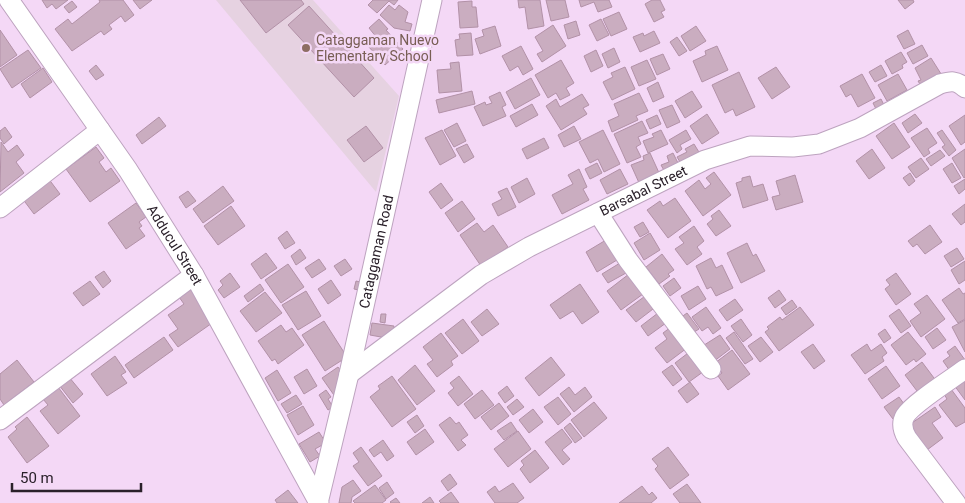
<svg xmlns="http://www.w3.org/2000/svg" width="965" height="503" font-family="Roboto,sans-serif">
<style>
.education{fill:#e6d2e1}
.building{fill:#caadc0;stroke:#b291a7}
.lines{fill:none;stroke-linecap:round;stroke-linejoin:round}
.minor-casing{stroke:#bda3bf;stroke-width:21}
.minor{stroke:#fff;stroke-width:19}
.education-dot{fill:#8d6e63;stroke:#f4d8f6;stroke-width:2}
.labels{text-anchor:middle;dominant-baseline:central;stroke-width:5;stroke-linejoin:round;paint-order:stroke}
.education-label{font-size:14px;fill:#785e54;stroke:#f4d8f6;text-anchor:start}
.street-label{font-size:14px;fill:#2a202a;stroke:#f4d8f6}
</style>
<rect width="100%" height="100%" fill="#f4d8f6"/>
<polygon class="education" points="216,0 313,0 399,96 376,192"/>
<g class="building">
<polygon points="42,0 68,0 56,9 52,4 47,8"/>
<polygon points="99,0 123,0 134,15 125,22 121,16 109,25 112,29 104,35 101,31 72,51 55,29 68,19 72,24 100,2"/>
<polygon points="133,0 152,0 140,9"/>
<polygon points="240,0 301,0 304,4 266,33"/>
<polygon points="373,0 398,0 394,5 389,1 377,13 368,5"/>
<polygon points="518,0 540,0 544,26 528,29 525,7 519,8"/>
<polygon points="546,0 565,0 569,17 551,21"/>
<polygon points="579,0 609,0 612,7 598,12 594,2 581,7"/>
<polygon points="652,0 660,0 665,10 661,12 664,17 654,22 645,4"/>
<polygon points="898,0 913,0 914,2 905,9"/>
<polygon points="72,1 77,7 69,13 64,7"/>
<polygon points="472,1 472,7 476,7 478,27 460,28 458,2"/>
<polygon points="389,5 395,10 399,5 408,12 405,22 412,24 410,31 394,28 380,15"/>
<polygon points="309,6 374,78 354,97 288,25"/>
<polygon points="619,12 627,29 611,36 603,19"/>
<polygon points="379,19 388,29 386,30 403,49 385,65 368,46 377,38 369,28"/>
<polygon points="601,19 609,35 597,41 589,25"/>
<polygon points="576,21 580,35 568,39 564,25"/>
<polygon points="553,25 566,46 542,62 537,54 543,51 535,37"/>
<polygon points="495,26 501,46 480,54 475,39 484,36 482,30"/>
<polygon points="696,26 706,41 690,51 681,36"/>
<polygon points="0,30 17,55 0,67"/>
<polygon points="908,30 915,44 904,49 897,36"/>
<polygon points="654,31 660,43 640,52 633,37 643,33 644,36"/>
<polygon points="471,33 473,55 457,56 455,40 460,39 459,34"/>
<polygon points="677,37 687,51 679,56 670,42"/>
<polygon points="922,45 928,56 913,64 907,53"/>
<polygon points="521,46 533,69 523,75 518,66 510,71 502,56"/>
<polygon points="717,46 728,70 702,82 693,61 706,55 705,51"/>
<polygon points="614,48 620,62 608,68 602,54"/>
<polygon points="28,50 41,68 12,88 0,69"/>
<polygon points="596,50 603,66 591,72 584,56"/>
<polygon points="901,52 907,62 902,65 903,68 892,74 885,61"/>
<polygon points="663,54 670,69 657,75 650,59"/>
<polygon points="931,58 943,77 923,89 918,81 921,80 915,68"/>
<polygon points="561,60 574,83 566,88 570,95 560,100 556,93 548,98 535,75"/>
<polygon points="647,60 656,79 639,86 631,67"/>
<polygon points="459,62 462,91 439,93 437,70 451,69 450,63"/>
<polygon points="96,65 104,75 96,80 89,71"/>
<polygon points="881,65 887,76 875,82 869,72"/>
<polygon points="625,67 635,89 612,100 603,82 613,77 611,73"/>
<polygon points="776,67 790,87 772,99 758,78"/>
<polygon points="43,68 52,82 30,98 21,84"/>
<polygon points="739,72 755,107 736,116 733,109 725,113 712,85"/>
<polygon points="862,74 875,98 858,107 851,94 846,97 840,86"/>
<polygon points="898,74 907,90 887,101 878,85"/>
<polygon points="531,78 540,95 515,109 506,92"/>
<polygon points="658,82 664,97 653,102 647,88"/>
<polygon points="472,91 475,104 439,113 436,100"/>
<polygon points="692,91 702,107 685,118 675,101"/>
<polygon points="500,92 506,105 502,107 506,116 483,126 474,107 485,102 486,105 492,103 489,97"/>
<polygon points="639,93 648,111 636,116 638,120 612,132 608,121 619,116 614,104"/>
<polygon points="582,94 589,105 583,108 587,114 561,130 546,106 556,99 560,107"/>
<polygon points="881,99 885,107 877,111 873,103"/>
<polygon points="532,104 538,115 516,127 510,116"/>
<polygon points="672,105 680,122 667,128 659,110"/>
<polygon points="707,114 719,133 702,144 690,126"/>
<polygon points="915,114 922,123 908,133 902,123"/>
<polygon points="657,115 661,124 650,129 646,120"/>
<polygon points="965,115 965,142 961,145 949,126"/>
<polygon points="159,117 166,126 142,144 136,135"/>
<polygon points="642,121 648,133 638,137 641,144 636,147 641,157 627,163 614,134"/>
<polygon points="457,123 466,141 454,147 444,130"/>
<polygon points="894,123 910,147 892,159 876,136"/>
<polygon points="366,126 383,148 364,162 347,140"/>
<polygon points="574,126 581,139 564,147 558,135"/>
<polygon points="5,127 12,137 4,144 0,138 0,131"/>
<polygon points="927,128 937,143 928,149 930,153 924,157 911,138"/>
<polygon points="442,130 456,156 440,165 425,138"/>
<polygon points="603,130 620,164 604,172 598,159 590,163 579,142"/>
<polygon points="661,130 668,144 648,153 643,141 654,137 652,134"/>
<polygon points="686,130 691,139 680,145 682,149 677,153 669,140"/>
<polygon points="942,130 956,150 949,156 942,147 945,145 937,133"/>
<polygon points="544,138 549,148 527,159 522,149"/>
<polygon points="1,142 8,152 17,145 24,155 16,162 24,173 0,192"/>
<polygon points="467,144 474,157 464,163 456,149"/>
<polygon points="694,144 702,157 683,167 677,157 687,152 685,149"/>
<polygon points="96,147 104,158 99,162 106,172 111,168 120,181 90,202 66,169"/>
<polygon points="872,149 885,168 869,179 856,161"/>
<polygon points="965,149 965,177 964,178 952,158"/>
<polygon points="940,150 945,156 931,166 926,159"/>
<polygon points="650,153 660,175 640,185 631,165 644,160 643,156"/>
<polygon points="673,153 680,167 666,174 661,165 669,162 667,156"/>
<polygon points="921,158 929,169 916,178 908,167"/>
<polygon points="597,163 602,173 590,179 585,169"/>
<polygon points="952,163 961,178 952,183 943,169"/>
<polygon points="579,169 587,187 583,189 589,200 562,214 552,195 573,184 568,175"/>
<polygon points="620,169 628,184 607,194 600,180"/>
<polygon points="714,172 731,195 703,216 685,191 699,180 705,189 711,184 706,178"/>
<polygon points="910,173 915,181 909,186 903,178"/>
<polygon points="795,175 803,202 776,210 772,197 780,195 776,181"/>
<polygon points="750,176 753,187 763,184 768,200 743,208 736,183 742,181 742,178"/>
<polygon points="48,178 60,194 34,214 22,198"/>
<polygon points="527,178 535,194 519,203 511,187"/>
<polygon points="965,179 965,189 959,194 954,186"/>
<polygon points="441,183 453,200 441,209 429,192"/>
<polygon points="223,186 234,201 203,223 193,209"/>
<polygon points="507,188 516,207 498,216 492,204 502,199 498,192"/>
<polygon points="188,191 196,201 186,208 179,197"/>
<polygon points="675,198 691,221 668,238 647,210 660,201 663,206"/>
<polygon points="462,201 475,219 458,232 445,213"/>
<polygon points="136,203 146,217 139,222 142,226 139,228 145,236 126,249 108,223"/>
<polygon points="965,204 965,222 961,225 952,214"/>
<polygon points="231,206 245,226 218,245 204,226"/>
<polygon points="719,210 731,226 716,236 707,224 713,219 711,216"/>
<polygon points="643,222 649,232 640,237 634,227"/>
<polygon points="477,223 484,232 493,225 508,247 481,266 460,235"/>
<polygon points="930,225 942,242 925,254 917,244 913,247 908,241"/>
<polygon points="694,226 704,241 697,247 702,254 687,265 675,249 684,243 679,237"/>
<polygon points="287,231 295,243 285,249 278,238"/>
<polygon points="650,233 660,250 644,260 634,243"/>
<polygon points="606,240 617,260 597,272 586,252"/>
<polygon points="747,243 753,256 756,254 765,271 741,283 727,253"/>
<polygon points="957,248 964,259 951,267 944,256"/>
<polygon points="300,249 306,258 296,265 291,256"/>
<polygon points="266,253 277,268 261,279 251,264"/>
<polygon points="662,254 674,270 668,274 670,276 659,284 646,267"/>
<polygon points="711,258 716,268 722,265 733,288 716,296 711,287 707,289 696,266"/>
<polygon points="319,259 326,269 312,278 305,268"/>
<polygon points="345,259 352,269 341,276 334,266"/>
<polygon points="965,261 965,280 959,284 951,270"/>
<polygon points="620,263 626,273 608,283 602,274"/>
<polygon points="288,264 304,287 281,303 265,280"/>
<polygon points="104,271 111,281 103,288 95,277"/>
<polygon points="230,273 240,287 224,298 218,290 223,285 220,281"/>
<polygon points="896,273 911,294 896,305 885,289 890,285 886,280"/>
<polygon points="629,274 643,294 621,310 607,291"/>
<polygon points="674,278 681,288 670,296 663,286"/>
<polygon points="331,280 341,295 328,304 318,289"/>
<polygon points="90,281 100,294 83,306 73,293"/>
<polygon points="356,281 365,283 363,291 354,289"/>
<polygon points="260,284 264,290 248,302 244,296"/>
<polygon points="580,284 599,312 582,324 573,311 560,319 550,305"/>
<polygon points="698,286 706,299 689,310 681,296"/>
<polygon points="959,288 963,294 965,293 965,319 958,323 942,300"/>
<polygon points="192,289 215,321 178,347 169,335 178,329 168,315 184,304 179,297"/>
<polygon points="779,290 786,300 775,308 768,298"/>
<polygon points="306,291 321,316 298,330 282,305"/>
<polygon points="265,292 282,313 256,332 240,311"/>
<polygon points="648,294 657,306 636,322 626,310"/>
<polygon points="927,295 945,319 921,337 910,321 921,313 914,304"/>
<polygon points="735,299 743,310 727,321 719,310"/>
<polygon points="792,300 797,307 786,315 781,308"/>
<polygon points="706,307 721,328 713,334 708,327 702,331 692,317"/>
<polygon points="800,307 814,325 779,351 765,332 769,329 767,327 780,317 782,320"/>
<polygon points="487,309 499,324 482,336 471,322"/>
<polygon points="899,309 911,326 901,333 889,316"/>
<polygon points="658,313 666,323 648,336 641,326"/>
<polygon points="687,313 699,329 691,334 680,318"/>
<polygon points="381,314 386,314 385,323 380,322"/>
<polygon points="463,319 479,341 462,354 445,333"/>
<polygon points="741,319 752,335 743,342 731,326"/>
<polygon points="965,320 965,352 952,327"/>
<polygon points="324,321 347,357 325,371 302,335"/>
<polygon points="372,323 394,326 392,339 370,335"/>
<polygon points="281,325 286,332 292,328 304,345 278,364 275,359 272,361 258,341"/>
<polygon points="671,327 687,348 667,363 655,348 667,339 663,333"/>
<polygon points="937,328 946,340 933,349 925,337"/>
<polygon points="885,329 891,338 884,343 878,334"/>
<polygon points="734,332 753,359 745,364 726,338"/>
<polygon points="908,332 926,354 916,362 914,359 906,365 891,345"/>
<polygon points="441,333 458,356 451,361 453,365 437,377 427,364 433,360 423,347"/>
<polygon points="720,335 730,349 713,362 701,347"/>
<polygon points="164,337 173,350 134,378 125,365"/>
<polygon points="761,337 773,352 760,362 748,346"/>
<polygon points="813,344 825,361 814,369 801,352"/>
<polygon points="867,344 871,351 881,344 887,353 882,357 884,361 865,374 851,355"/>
<polygon points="955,346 965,360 952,374 943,361 950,356 947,352"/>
<polygon points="692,350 707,369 689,382 675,363"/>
<polygon points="732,350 750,374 728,390 718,376 722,373 715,363"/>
<polygon points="115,356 126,372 121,375 127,383 107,396 91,374"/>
<polygon points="551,357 565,375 539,396 525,378"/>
<polygon points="17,360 34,382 4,405 0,399 0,374"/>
<polygon points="922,362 937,382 920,395 905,375"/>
<polygon points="415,365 435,391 417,405 398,380"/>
<polygon points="672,365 682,379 673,386 662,372"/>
<polygon points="886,366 900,386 882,399 868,379"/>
<polygon points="338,367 347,379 336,398 322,378"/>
<polygon points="307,369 317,386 304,394 294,377"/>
<polygon points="277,370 291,393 278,401 265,378"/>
<polygon points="392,376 416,409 392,427 370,397 380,389 378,386"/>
<polygon points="459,376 473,394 458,406 448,393 454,388 450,383"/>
<polygon points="965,376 965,400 954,385"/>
<polygon points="69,377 83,394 73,403 59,385"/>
<polygon points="690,382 699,394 687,403 678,391"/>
<polygon points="507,386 514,396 505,403 498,393"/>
<polygon points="58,387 80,416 58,434 40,411 48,405 43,399"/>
<polygon points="569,387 575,395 585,387 592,397 574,412 560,394"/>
<polygon points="951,389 965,408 965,422 956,427 939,405 947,399 944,394"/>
<polygon points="326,390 331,397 328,399 333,407 328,410 319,395"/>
<polygon points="482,390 494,405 475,419 464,404"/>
<polygon points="296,395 302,404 287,413 281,404"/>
<polygon points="558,397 571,414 558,425 544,407"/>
<polygon points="899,397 907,408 893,419 884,407"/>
<polygon points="517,399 524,407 513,415 507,407"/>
<polygon points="594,402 607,418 584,437 571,420"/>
<polygon points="499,403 509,416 491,430 481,417"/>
<polygon points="303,406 314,425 298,435 287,415"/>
<polygon points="935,407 941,417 932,423 943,438 927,450 909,425"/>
<polygon points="533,409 543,422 529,433 519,420"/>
<polygon points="417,415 424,426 415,433 407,422"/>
<polygon points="27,417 49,446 27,463 8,437 17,429 15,427"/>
<polygon points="450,417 456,424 459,422 468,435 461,440 466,445 458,451 439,425"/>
<polygon points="511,422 517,431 504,440 497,431"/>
<polygon points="570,423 582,438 575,443 564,428"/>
<polygon points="425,429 434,442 416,455 407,442"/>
<polygon points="562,429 572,442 562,450 570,459 563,465 545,442"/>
<polygon points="518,431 531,449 508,467 494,449"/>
<polygon points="319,432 326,443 315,449 320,456 310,462 299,444"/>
<polygon points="383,440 394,456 387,461 381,452 374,457 369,450"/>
<polygon points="361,447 382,476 368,486 353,466 359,462 353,453"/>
<polygon points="668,447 689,475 670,489 655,469 658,466 652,459"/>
<polygon points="535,450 549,468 530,483 520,469 524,465 521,461"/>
<polygon points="450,474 457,484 448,491 441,481"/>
<polygon points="353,480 361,491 352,497 351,503 339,503 342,487"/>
<polygon points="387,482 394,493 386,499 379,488"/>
<polygon points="513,483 524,498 517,503 495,503 487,492 495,486 499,492"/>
<polygon points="687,484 701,503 680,503 673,494"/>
<polygon points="375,485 386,500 382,503 355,503 353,501"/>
<polygon points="642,486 649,495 652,492 657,498 651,503 619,503"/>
<polygon points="288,490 298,503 277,503 275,500"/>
<polygon points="451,492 459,503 441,503 439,501"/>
<polygon points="430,497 434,503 422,503"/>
<polygon points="396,498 400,503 391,503 390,502"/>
</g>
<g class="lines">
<defs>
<g id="minor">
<path id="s1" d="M9,0L128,170L194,275L319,503"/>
<polyline points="0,208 100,130"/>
<polyline points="598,213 628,260 711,369"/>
<path id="s2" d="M349,374L481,275L529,247L705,160L750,146L793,147L819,144L860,128L940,84C951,81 956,80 965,88"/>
<polyline points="0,420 194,275"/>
<path id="s3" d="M318,503L349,374L432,0"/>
<path d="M956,503L907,438C903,431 901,423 905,416C913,403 952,379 965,369"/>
</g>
</defs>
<use href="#minor" class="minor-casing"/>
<use href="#minor" class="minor"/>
</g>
<circle class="education-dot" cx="306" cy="48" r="5"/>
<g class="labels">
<g class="education-label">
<text x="316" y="40">Cataggaman Nuevo<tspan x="316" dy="16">Elementary School</tspan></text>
</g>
<g class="street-label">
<text stroke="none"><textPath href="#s2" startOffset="348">Barsabal Street</textPath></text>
<text stroke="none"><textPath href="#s1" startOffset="296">Adducul Street</textPath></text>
<text stroke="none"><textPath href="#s3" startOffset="258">Cataggaman Road</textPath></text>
</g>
</g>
<path d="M12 483v8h129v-8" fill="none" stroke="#2a202a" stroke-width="2.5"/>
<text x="20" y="483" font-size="15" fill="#2a202a" stroke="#f4d8f6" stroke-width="4" paint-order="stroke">50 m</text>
</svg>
